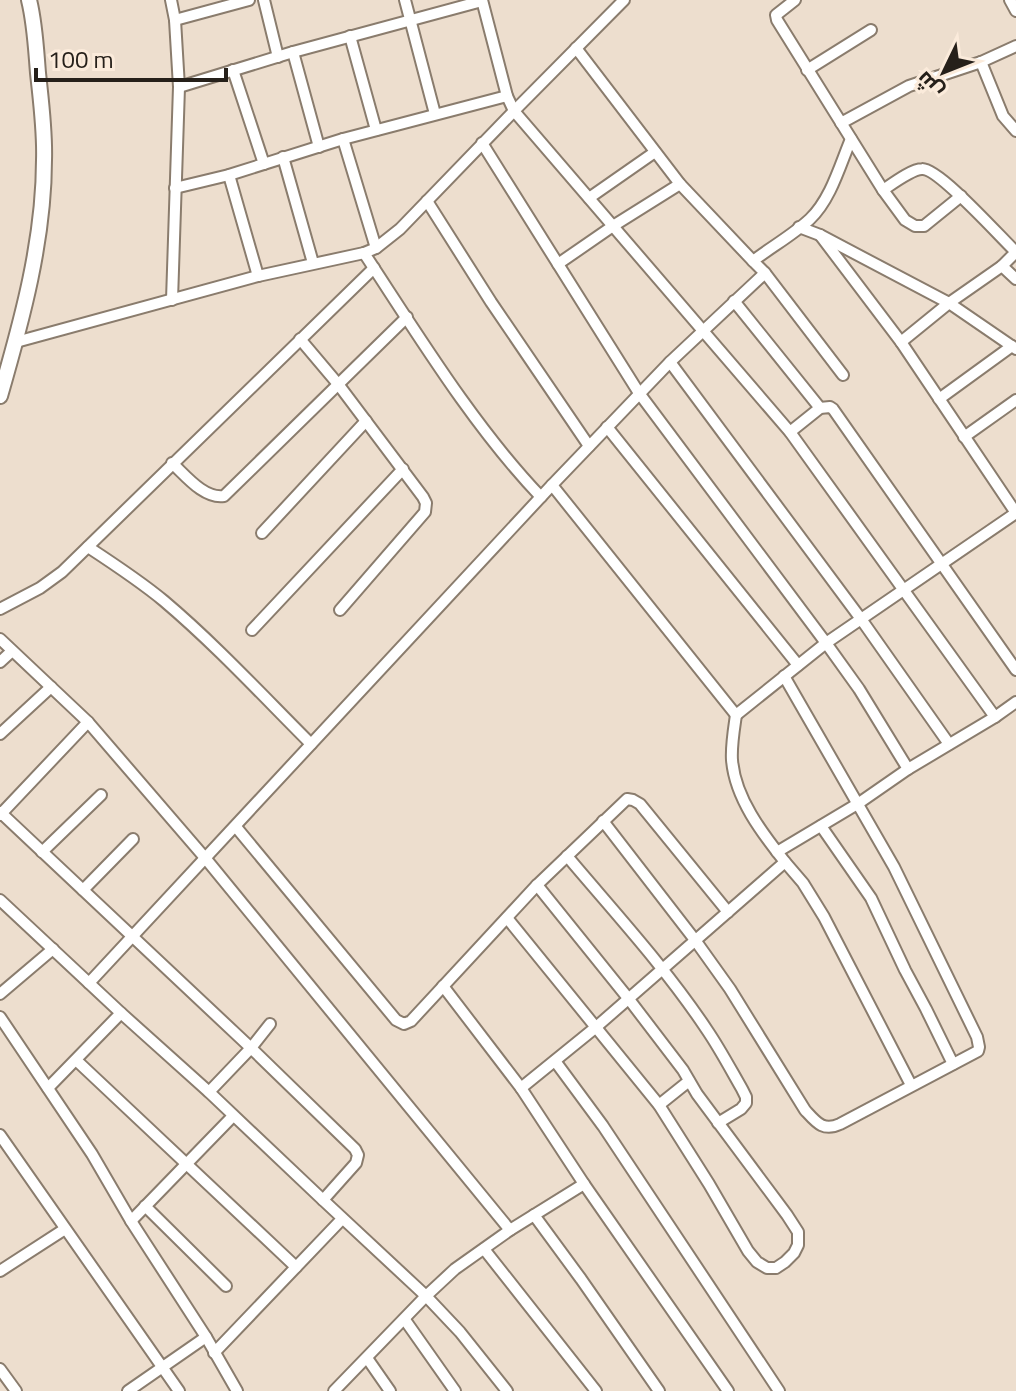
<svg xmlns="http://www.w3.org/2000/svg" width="1016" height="1391" font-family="'Titillium Web',Cairo,sans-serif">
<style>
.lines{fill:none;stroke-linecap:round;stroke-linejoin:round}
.minor-casing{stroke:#8a7c6d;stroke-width:14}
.secondary-casing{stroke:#8a7c6d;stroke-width:18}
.minor{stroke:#fff;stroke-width:10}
.secondary{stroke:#fff;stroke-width:14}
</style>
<rect width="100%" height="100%" fill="#eddece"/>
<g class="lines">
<defs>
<g id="minor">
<polyline points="171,0 175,20 179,87 172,300"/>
<polyline points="264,0 278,57"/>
<polyline points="405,0 435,114"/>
<polyline points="482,0 507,96 514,111 790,432 995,717"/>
<polyline points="795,0 776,15 777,20 883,190 905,220 915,226 924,226 961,196"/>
<polyline points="1010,0 1016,11"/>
<polyline points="175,20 249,0"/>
<polyline points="350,36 376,130"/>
<polyline points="576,48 680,184 753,261"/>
<polyline points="293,52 319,147"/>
<polyline points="981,62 1003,116 1016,131"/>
<polyline points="233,70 264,164"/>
<polyline points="807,70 871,30"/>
<polyline points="179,87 293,52 482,1"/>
<polyline points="841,123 909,86 981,62 1016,46"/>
<polyline points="343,139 376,248"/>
<polyline points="482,143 639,393 826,643 859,689 908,769"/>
<polyline points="283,157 313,263"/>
<polyline points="229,175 258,276"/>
<polyline points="175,188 229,175 343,139 507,96"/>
<path d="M883,190C892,184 912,169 922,169C939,168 1001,238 1016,252L1002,266L949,303L901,342"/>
<polyline points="589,198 655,152"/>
<polyline points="427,201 491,302 589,446"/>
<polyline points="799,227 820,235 949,303 1016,349"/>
<polyline points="820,235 901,342 1016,513"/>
<path d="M364,253C418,335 474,427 541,497"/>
<polyline points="558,264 613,226 680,184"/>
<polyline points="1002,266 1016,279"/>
<polyline points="765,273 843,375"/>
<polyline points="734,301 820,408"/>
<polyline points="300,339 338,384 423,497 426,503 425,512 340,610"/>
<polyline points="16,342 258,276 364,253 376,248 400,229 514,111 624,0"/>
<polyline points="670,362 861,619 949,744"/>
<polyline points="939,399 1012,346"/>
<polyline points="607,427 798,665"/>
<polyline points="790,432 820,408 830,407 833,409 1016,670"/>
<polyline points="964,437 1016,400"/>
<path d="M172,463C186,476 204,499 224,496L407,317"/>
<path d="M552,485L670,362L765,273L753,261C771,247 793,235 810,219C831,199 840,165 851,139"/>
<polyline points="262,533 366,421"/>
<path d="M88,547C114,564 140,581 164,601C216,645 263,696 311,744"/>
<polyline points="0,609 40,588 62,572 374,268"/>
<polyline points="252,630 403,469"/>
<polyline points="0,639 88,722 206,859 510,1230"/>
<polyline points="0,662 12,651"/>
<polyline points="0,734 51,687"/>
<polyline points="0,812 251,1048 355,1149 358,1155 356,1163 323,1200"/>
<polyline points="0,815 88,722"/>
<path d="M603,821L695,940L730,989L805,1110C816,1122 823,1132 840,1124L978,1051L979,1047L977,1037L894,867L784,676"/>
<polyline points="821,826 871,898 905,970 926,1009 953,1064"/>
<polyline points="236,827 396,1020 404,1024 411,1021 537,885 627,799 633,800 640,804 728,912"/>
<polyline points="42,852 101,795"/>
<polyline points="777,852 859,803 908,769 995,717 1016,702"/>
<path d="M567,856C615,913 666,968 707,1030C720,1049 731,1070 742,1089L746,1097V1103L741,1109L718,1123"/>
<polyline points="785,862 803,883 824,917 911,1085"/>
<polyline points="83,890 133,839"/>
<polyline points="0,900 121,1013 209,1092 323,1200 426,1296 460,1332 507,1391"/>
<polyline points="507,918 659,1105 709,1184 748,1251 757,1262 767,1268 776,1268 785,1262 794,1253 798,1245 798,1232 787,1215 697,1094 683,1070 628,998 537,885"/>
<polyline points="89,983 552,485 736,715 826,643 1016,513"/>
<polyline points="443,986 521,1088 584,1184 728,1391"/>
<polyline points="0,994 53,949"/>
<polyline points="0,1017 92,1154 131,1221 206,1337 237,1391"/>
<polyline points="76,1060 296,1267"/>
<polyline points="555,1061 603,1126 779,1391"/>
<polyline points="48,1088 121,1013"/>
<path d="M521,1088L595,1028L785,862C762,833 735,798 732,760C731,746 734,729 736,715"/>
<polyline points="209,1092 251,1048 270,1024"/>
<polyline points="659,1105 689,1081"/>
<polyline points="0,1135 179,1391"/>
<polyline points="145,1206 226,1286"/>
<polyline points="534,1215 581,1279 659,1391"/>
<polyline points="131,1221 233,1116"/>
<polyline points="484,1249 596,1391"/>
<polyline points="0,1271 65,1229"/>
<polyline points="405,1320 455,1391"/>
<polyline points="214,1353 342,1219"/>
<polyline points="367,1358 390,1391"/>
<polyline points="0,1369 16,1391"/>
<polyline points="128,1391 206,1337"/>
<polyline points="334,1391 426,1296 455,1269 510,1230 584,1184"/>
</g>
<path id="secondary" d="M0,396C22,320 44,240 44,160C45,131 41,102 38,73C36,49 35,24 29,0"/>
</defs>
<use href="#minor" class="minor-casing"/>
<use href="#secondary" class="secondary-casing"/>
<use href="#minor" class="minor"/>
<use href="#secondary" class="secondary"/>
</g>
<g transform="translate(944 72) rotate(227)" stroke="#fbebdb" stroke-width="6" paint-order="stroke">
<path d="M0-6L14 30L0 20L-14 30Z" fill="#26201a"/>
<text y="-12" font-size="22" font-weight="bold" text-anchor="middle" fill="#26201a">ش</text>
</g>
<path d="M36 68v12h190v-12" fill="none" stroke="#26201a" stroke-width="4"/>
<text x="48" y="68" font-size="24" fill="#26201a" stroke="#fbebdb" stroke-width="6" paint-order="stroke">100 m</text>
</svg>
